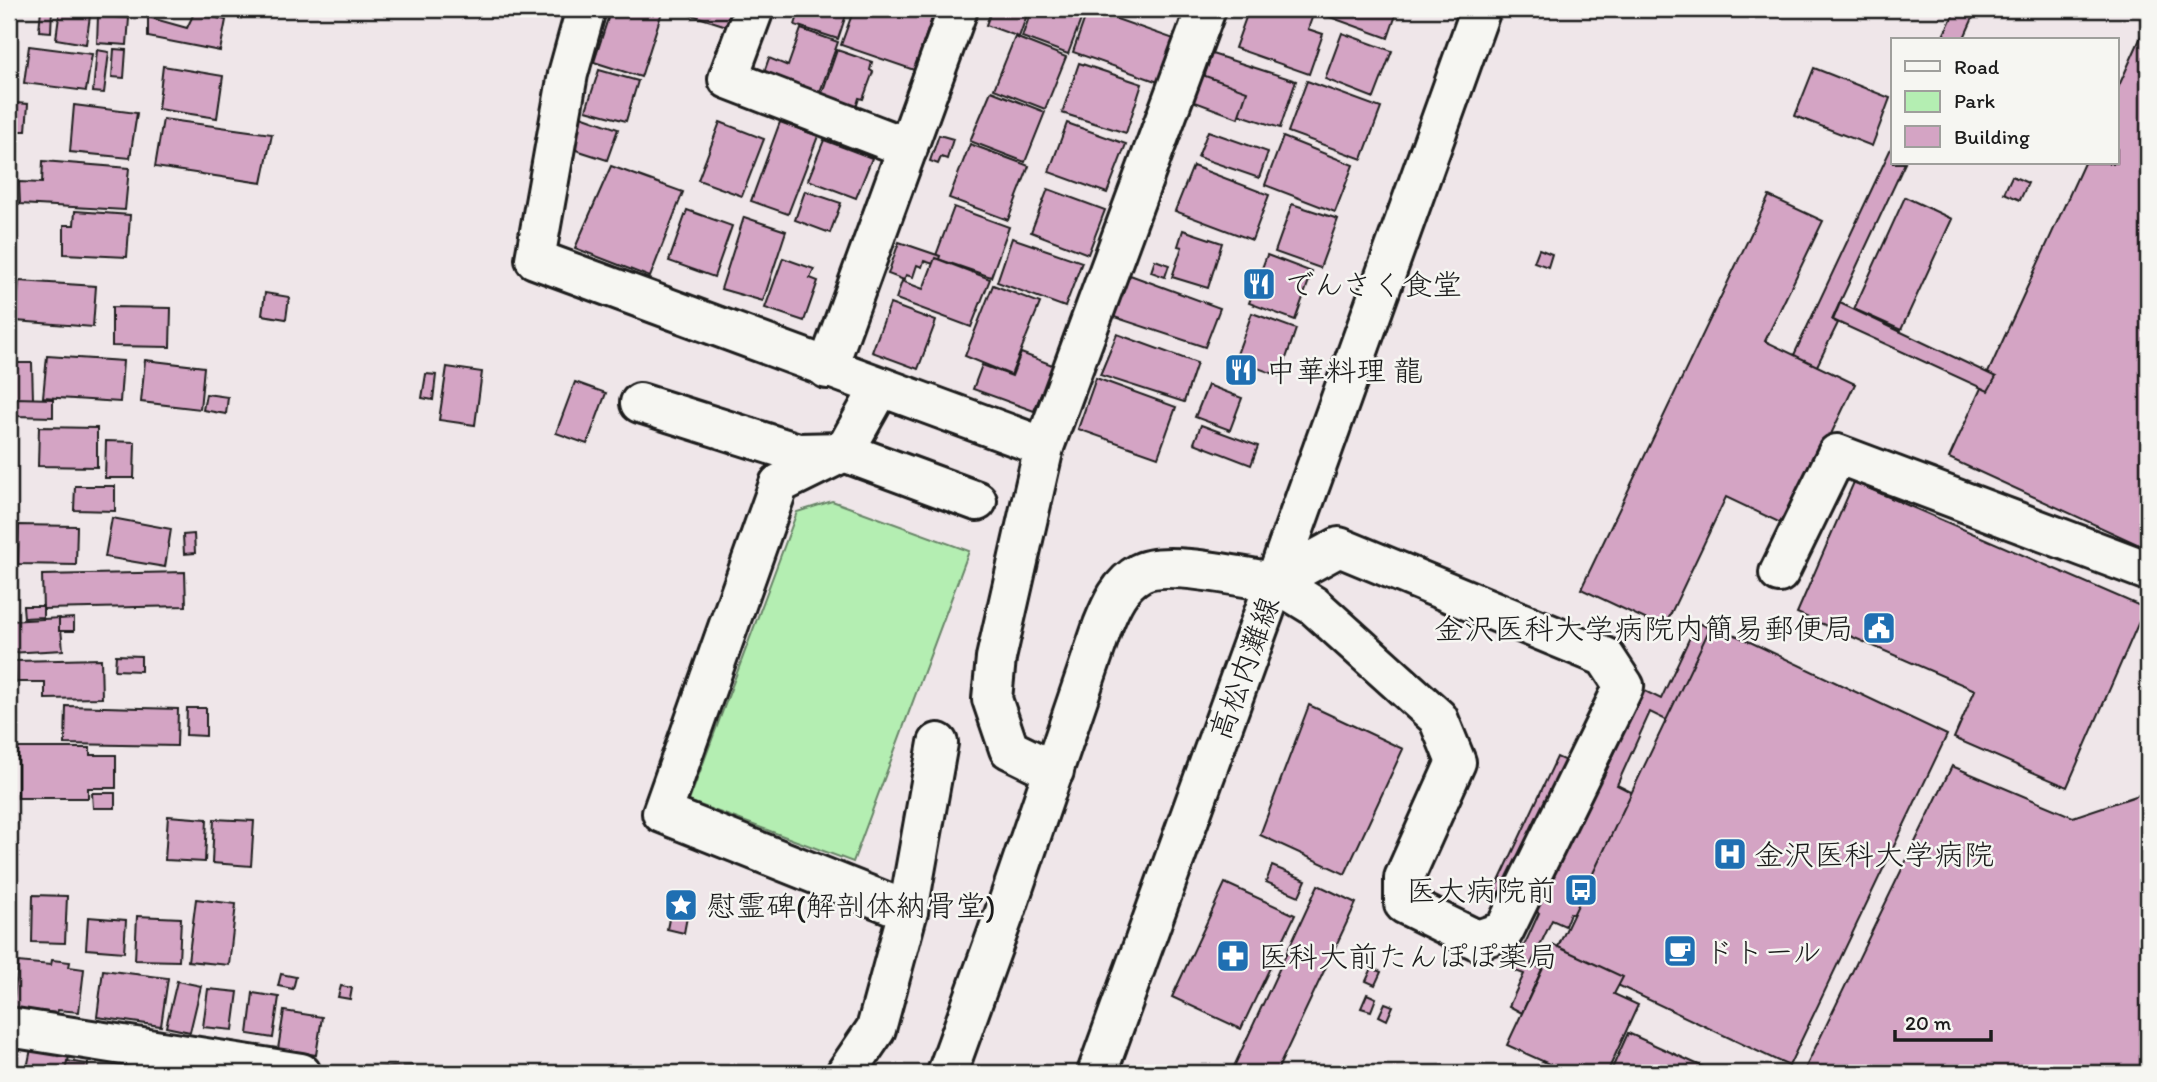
<svg xmlns="http://www.w3.org/2000/svg" width="2157" height="1082" font-family="Itim,'Klee One',sans-serif">
<style>
.green{fill:#b4eeb2;stroke:#688567;stroke-width:2}
.building{fill:#d4a4c4;stroke:#1c1c1c;stroke-width:2}
.lines{fill:none;stroke-linecap:round;stroke-linejoin:round}
.minor-casing{stroke:#1c1c1c;stroke-width:44}
.major-casing{stroke:#1c1c1c;stroke-width:44}
.minor{stroke:#f6f6f2;stroke-width:38}
.major{stroke:#f6f6f2;stroke-width:38}
.labels{text-anchor:middle;dominant-baseline:central;stroke-width:5;stroke-linejoin:round;paint-order:stroke}
.poi-label{font-size:30px;fill:#1c1c1c;stroke:#f6f6f2;text-anchor:start}
.street-label{font-size:30px;fill:#1c1c1c;stroke:#f6f6f2}
</style>
<rect width="100%" height="100%" fill="#efe6e9"/>
<filter id="ink" filterUnits="userSpaceOnUse"><feTurbulence type="fractalNoise" baseFrequency=".0143" numOctaves="2"/><feDisplacementMap in="SourceGraphic" scale="14" xChannelSelector="R" yChannelSelector="G"/><feConvolveMatrix kernelMatrix="1 2 1 2 8 2 1 2 1" color-interpolation-filters="sRGB"/></filter>
<g filter="url(#ink)">
<polygon class="green" points="832,501 969,551 853,862 689,801 797,512"/>
<g class="building">
<polygon points="41,9 52,9 51,32 39,31"/>
<polygon points="60,9 91,9 86,44 56,39"/>
<polygon points="198,9 243,9 241,18"/>
<polygon points="611,9 663,9 641,77 594,62"/>
<polygon points="673,9 740,9 733,28"/>
<polygon points="800,9 848,9 838,39 795,25"/>
<polygon points="854,9 915,9 933,15 914,70 841,45"/>
<polygon points="992,9 1019,9 1028,12 1019,37 986,25"/>
<polygon points="1032,9 1085,9 1068,54 1022,37"/>
<polygon points="1088,9 1177,40 1161,83 1073,52"/>
<polygon points="1249,9 1294,9 1313,15 1308,29 1323,34 1309,74 1235,48"/>
<polygon points="1308,9 1398,9 1388,38"/>
<polygon points="1956,9 1977,9 1963,40 1941,40"/>
<polygon points="194,13 226,20 220,51 148,37 148,17 187,28"/>
<polygon points="98,16 129,18 127,45 97,43"/>
<polygon points="2148,21 2148,549 1949,458 2084,163 2117,163 2117,90"/>
<polygon points="801,29 838,42 816,103 760,84 769,58 788,66"/>
<polygon points="1342,33 1392,51 1374,98 1325,79"/>
<polygon points="1015,37 1066,57 1045,109 994,89"/>
<polygon points="29,46 92,54 86,91 24,83"/>
<polygon points="114,49 126,50 124,78 112,77"/>
<polygon points="97,50 109,52 104,93 93,92"/>
<polygon points="837,50 872,62 870,70 873,72 863,99 859,98 856,108 821,96"/>
<polygon points="1212,54 1296,81 1280,128 1196,100"/>
<polygon points="1079,63 1142,84 1126,133 1062,113"/>
<polygon points="163,66 223,76 217,118 158,109"/>
<polygon points="1814,68 1890,98 1872,146 1795,116"/>
<polygon points="599,70 638,81 626,121 586,110"/>
<polygon points="1197,73 1247,91 1238,118 1187,99"/>
<polygon points="1307,81 1381,108 1362,159 1288,132"/>
<polygon points="991,91 1045,112 1025,162 970,141"/>
<polygon points="16,103 28,104 26,131 14,131"/>
<polygon points="74,105 137,113 130,158 70,152"/>
<polygon points="581,116 618,129 607,160 570,148"/>
<polygon points="163,119 272,134 262,183 155,167"/>
<polygon points="720,122 764,139 742,196 698,180"/>
<polygon points="780,122 818,136 788,214 751,201"/>
<polygon points="1067,123 1126,144 1107,193 1049,172"/>
<polygon points="1208,131 1268,152 1259,178 1198,157"/>
<polygon points="939,135 953,139 947,159 941,157 938,164 930,161"/>
<polygon points="1283,137 1353,165 1335,212 1265,185"/>
<polygon points="824,140 872,158 856,198 808,180"/>
<polygon points="970,144 1029,166 1008,220 949,198"/>
<polygon points="1893,144 1893,163 1905,163 1840,302 1832,320 1838,323 1816,368 1793,357"/>
<polygon points="43,161 129,168 125,210 20,204 19,182 42,183"/>
<polygon points="611,166 683,192 650,277 575,248"/>
<polygon points="1193,166 1269,195 1252,240 1175,211"/>
<polygon points="2012,176 2028,183 2020,200 2004,193"/>
<polygon points="1048,189 1105,210 1088,254 1031,232"/>
<polygon points="805,191 841,203 830,233 795,220"/>
<polygon points="1769,196 1823,221 1765,341 1855,384 1787,526 1726,497 1664,628 1581,589"/>
<polygon points="1905,197 1952,219 1901,330 1854,309"/>
<polygon points="1292,204 1338,219 1320,268 1275,252"/>
<polygon points="954,207 1009,227 991,277 935,258"/>
<polygon points="687,210 732,226 714,277 669,261"/>
<polygon points="75,211 130,215 127,257 64,254 64,225 74,225"/>
<polygon points="744,217 786,231 763,301 721,289"/>
<polygon points="1183,230 1222,243 1208,288 1172,277 1182,247 1178,246"/>
<polygon points="1012,238 1082,262 1065,307 997,282"/>
<polygon points="899,242 940,256 937,265 924,261 922,267 917,265 913,277 906,275 904,280 888,274"/>
<polygon points="1539,249 1552,254 1548,267 1534,262"/>
<polygon points="1267,255 1312,272 1295,320 1249,303"/>
<polygon points="783,258 814,269 810,278 818,281 804,321 765,308"/>
<polygon points="935,258 990,279 971,327 896,299 902,281 923,289"/>
<polygon points="1155,260 1169,265 1165,277 1151,272"/>
<polygon points="1130,275 1220,308 1205,347 1111,316"/>
<polygon points="19,281 96,286 93,327 16,321"/>
<polygon points="993,285 1040,303 1011,375 965,356"/>
<polygon points="265,293 289,297 286,319 262,315"/>
<polygon points="1840,303 1996,377 1988,391 1833,320"/>
<polygon points="890,304 936,321 918,369 872,352"/>
<polygon points="112,307 171,308 170,347 112,346"/>
<polygon points="1252,313 1296,329 1280,376 1235,360"/>
<polygon points="1117,334 1197,363 1184,402 1100,375"/>
<polygon points="1021,353 1063,369 1052,396 1042,392 1034,411 973,389 982,365 1012,376"/>
<polygon points="47,356 123,361 120,402 43,397"/>
<polygon points="145,360 204,367 200,409 141,402"/>
<polygon points="9,363 32,363 33,399 9,400"/>
<polygon points="447,367 482,372 475,425 439,420"/>
<polygon points="426,374 436,375 433,400 422,398"/>
<polygon points="1096,378 1176,407 1158,457 1078,429"/>
<polygon points="575,382 606,393 587,444 556,433"/>
<polygon points="1208,385 1242,398 1230,430 1195,417"/>
<polygon points="206,394 228,397 226,414 203,410"/>
<polygon points="15,398 53,399 53,417 15,416"/>
<polygon points="1201,425 1258,446 1251,465 1194,443"/>
<polygon points="39,427 97,428 97,467 38,466"/>
<polygon points="106,441 135,442 134,478 105,478"/>
<polygon points="1854,482 2145,608 2067,787 1954,738 1975,690 1797,613"/>
<polygon points="75,486 115,486 115,511 74,510"/>
<polygon points="112,518 171,529 165,567 105,557"/>
<polygon points="19,525 77,526 76,565 18,564"/>
<polygon points="194,534 195,553 184,554 183,535"/>
<polygon points="185,572 186,606 43,609 42,575"/>
<polygon points="23,606 43,606 43,617 24,618"/>
<polygon points="60,618 63,650 9,653 9,621"/>
<polygon points="74,618 74,631 59,631 59,619"/>
<polygon points="1697,622 1711,629 1668,721 1650,712 1617,785 1637,795 1619,833 1587,921 1570,913 1565,926 1552,920 1531,964 1542,969 1522,1013 1509,1006 1524,974 1513,970 1539,913 1494,892 1557,757 1603,778 1643,690 1661,699"/>
<polygon points="1712,624 1947,735 1789,1066 1554,955"/>
<polygon points="116,655 141,656 141,671 115,670"/>
<polygon points="101,659 102,698 45,699 45,682 16,682 15,661"/>
<polygon points="1309,705 1403,749 1345,874 1260,835"/>
<polygon points="66,706 178,709 177,746 65,744"/>
<polygon points="187,708 206,708 206,736 186,735"/>
<polygon points="18,748 90,748 90,755 116,755 116,788 88,788 88,798 18,798"/>
<polygon points="1952,766 2073,817 2148,792 2148,1073 1803,1073"/>
<polygon points="92,793 115,793 115,808 93,808"/>
<polygon points="168,816 207,819 205,862 165,860"/>
<polygon points="214,819 254,821 251,866 212,863"/>
<polygon points="1272,866 1306,880 1299,896 1266,882"/>
<polygon points="1225,883 1295,915 1241,1029 1172,997"/>
<polygon points="1318,885 1356,903 1276,1073 1231,1073"/>
<polygon points="33,895 67,896 65,943 32,942"/>
<polygon points="196,899 236,904 229,965 188,961"/>
<polygon points="670,914 687,917 684,933 667,929"/>
<polygon points="137,916 181,918 179,961 135,960"/>
<polygon points="88,917 126,920 124,952 86,949"/>
<polygon points="1554,945 1623,977 1614,994 1638,1005 1607,1073 1569,1073 1507,1045"/>
<polygon points="52,960 70,962 69,967 84,969 79,1012 58,1010 57,1013 13,1008 18,962 51,965"/>
<polygon points="1372,968 1381,972 1375,985 1366,981"/>
<polygon points="103,970 168,978 161,1026 97,1017"/>
<polygon points="281,974 296,977 293,989 278,986"/>
<polygon points="177,981 201,986 190,1032 166,1027"/>
<polygon points="341,986 352,988 350,999 338,997"/>
<polygon points="208,989 238,992 233,1030 203,1027"/>
<polygon points="253,993 279,997 273,1038 248,1034"/>
<polygon points="1367,994 1376,998 1371,1011 1361,1008"/>
<polygon points="1385,1003 1393,1006 1387,1020 1379,1016"/>
<polygon points="284,1011 322,1017 316,1055 278,1049"/>
<polygon points="1628,1033 1710,1070 1708,1073 1610,1073"/>
<polygon points="31,1049 69,1056 66,1073 26,1073"/>
<polygon points="67,1061 88,1064 87,1073 92,1073 65,1073"/>
<polygon points="412,1066 412,1073 374,1073 374,1068"/>
</g>
<g class="lines">
<defs>
<g id="minor">
<polyline points="586,9 568,74 535,259 1044,447 996,658 992,699 1009,749 1054,771"/>
<polyline points="754,9 728,79 908,148"/>
<polyline points="827,369 958,9"/>
<polyline points="880,388 844,452 779,484 662,813 908,911"/>
<polyline points="640,403 798,453 844,452 977,501"/>
<polyline points="1044,447 1206,9"/>
<polygon points="1339,547 1605,657 1624,686 1504,931 1477,940 1404,904 1404,878 1456,762 1438,718 1314,606 1275,582"/>
<polyline points="1779,573 1837,454 2148,571"/>
<polyline points="1275,582 1481,9"/>
<polyline points="9,1027 301,1073"/>
<polyline points="846,1073 876,1029 908,911 938,743"/>
</g>
<path id="major" d="M947,1073L1004,915L1103,625C1111,605 1120,584 1140,573C1165,559 1245,578 1275,582L1097,1073"/>
</defs>
<use href="#minor" class="minor-casing"/>
<use href="#major" class="major-casing"/>
<use href="#minor" class="minor"/>
<use href="#major" class="major"/>
</g>
</g>
<defs>
<symbol id="restaurant-square" viewBox="-11 -11 22 22"><rect x="-9" y="-9" width="18" height="18" rx="4" fill="#1f6fb2" stroke="#f6f6f2"/><path d="M-5-6h1v4h1v-4h1v4h1v-4h1v5L-1.5 .5V6h-2V.5L-5-1ZM5-6V6H3V1.5H1.5Q1.5-4 5-6Z" fill="#fff"/></symbol>
<symbol id="civic-square" viewBox="-11 -11 22 22"><rect x="-9" y="-9" width="18" height="18" rx="4" fill="#1f6fb2" stroke="#f6f6f2"/><path d="M-.6-6.5H3V-4.5H.6V-3L4-1V1h2V6H-6V1h2V-1L-.6-3ZM-1.2 2.5V6h2.4V2.5Z" fill="#fff"/></symbol>
<symbol id="hospital-square" viewBox="-11 -11 22 22"><rect x="-9" y="-9" width="18" height="18" rx="4" fill="#1f6fb2" stroke="#f6f6f2"/><path d="M-5-5h3v3.5h4V-5h3V5h-3V1.5h-4V5h-3Z" fill="#fff"/></symbol>
<symbol id="bus-square" viewBox="-11 -11 22 22"><rect x="-9" y="-9" width="18" height="18" rx="4" fill="#1f6fb2" stroke="#f6f6f2"/><path d="M-5-6H5V4H4V6H2V4H-2V6H-4V4H-5ZM-3.5-4V0h7V-4ZM-3.5 1.2v1.5H-2V1.2ZM2 1.2v1.5H3.5V1.2Z" fill="#fff"/></symbol>
<symbol id="sight-square" viewBox="-11 -11 22 22"><rect x="-9" y="-9" width="18" height="18" rx="4" fill="#1f6fb2" stroke="#f6f6f2"/><path d="M0-6L1.8-2.2L6-1.7L2.9 1.2L3.7 5.4L0 3.3L-3.7 5.4L-2.9 1.2L-6-1.7L-1.8-2.2Z" fill="#fff"/></symbol>
<symbol id="cafe-square" viewBox="-11 -11 22 22"><rect x="-9" y="-9" width="18" height="18" rx="4" fill="#1f6fb2" stroke="#f6f6f2"/><path d="M-5.5-4.5H6V0H3Q3 3.5 0 3.5H-2.5Q-5.5 3.5-5.5 0ZM3-3.2v2h1.7v-2ZM-6 4.5H4V6H-6Z" fill="#fff"/></symbol>
<symbol id="pharmacy-square" viewBox="-11 -11 22 22"><rect x="-9" y="-9" width="18" height="18" rx="4" fill="#1f6fb2" stroke="#f6f6f2"/><path d="M-2-6h4v4h4v4h-4v4h-4v-4h-4v-4h4Z" fill="#fff"/></symbol>
</defs>
<g fill-rule="evenodd">
<use href="#restaurant-square" x="1240" y="265" width="38" height="38"/>
<use href="#restaurant-square" x="1222" y="351" width="38" height="38"/>
<use href="#civic-square" x="1860" y="609" width="38" height="38"/>
<use href="#hospital-square" x="1711" y="835" width="38" height="38"/>
<use href="#bus-square" x="1562" y="871" width="38" height="38"/>
<use href="#sight-square" x="662" y="886" width="38" height="38"/>
<use href="#cafe-square" x="1661" y="932" width="38" height="38"/>
<use href="#pharmacy-square" x="1214" y="937" width="38" height="38"/>
</g>
<g class="labels">
<g class="poi-label">
<text x="1284" y="284">でんさく食堂</text>
<text x="1266" y="370">中華料理 龍</text>
<text x="1854" y="628" text-anchor="end">金沢医科大学病院内簡易郵便局</text>
<text x="1754" y="854">金沢医科大学病院</text>
<text x="1556" y="890" text-anchor="end">医大病院前</text>
<text x="706" y="905">慰霊碑(解剖体納骨堂)</text>
<text x="1704" y="951">ドトール</text>
<text x="1258" y="956">医科大前たんぽぽ薬局</text>
</g>
<g class="street-label">
<text transform="translate(1244 668) rotate(-70)">高松内灘線</text>
</g>
</g>
<rect width="2157" height="1082" fill="none" stroke="#f6f6f2" stroke-width="35"/>
<rect x="18" y="18" width="2122" height="1047" fill="none" stroke="#1c1c1c" stroke-width="2.5" filter="url(#ink)"/>
<rect x="1891" y="38" width="228" height="126" fill="#f6f6f2" stroke="#9f9f9c" stroke-width="2"/>
<rect x="1905" y="61" width="35" height="10" fill="#f6f6f2" stroke="#9f9f9c" stroke-width="2"/>
<text x="1954" y="74" font-size="21" fill="#1c1c1c">Road</text>
<rect x="1905" y="91" width="35" height="21" fill="#b4eeb2" stroke="#9f9f9c" stroke-width="2"/>
<text x="1954" y="108" font-size="21" fill="#1c1c1c">Park</text>
<rect x="1905" y="126" width="35" height="21" fill="#d4a4c4" stroke="#9f9f9c" stroke-width="2"/>
<text x="1954" y="144" font-size="21" fill="#1c1c1c">Building</text>
<path d="M1895 1030v10h96v-10" fill="none" stroke="#1c1c1c" stroke-width="3.5"/>
<text x="1905" y="1030" font-size="21" fill="#1c1c1c" stroke="#f6f6f2" stroke-width="5" paint-order="stroke">20 m</text>
</svg>
